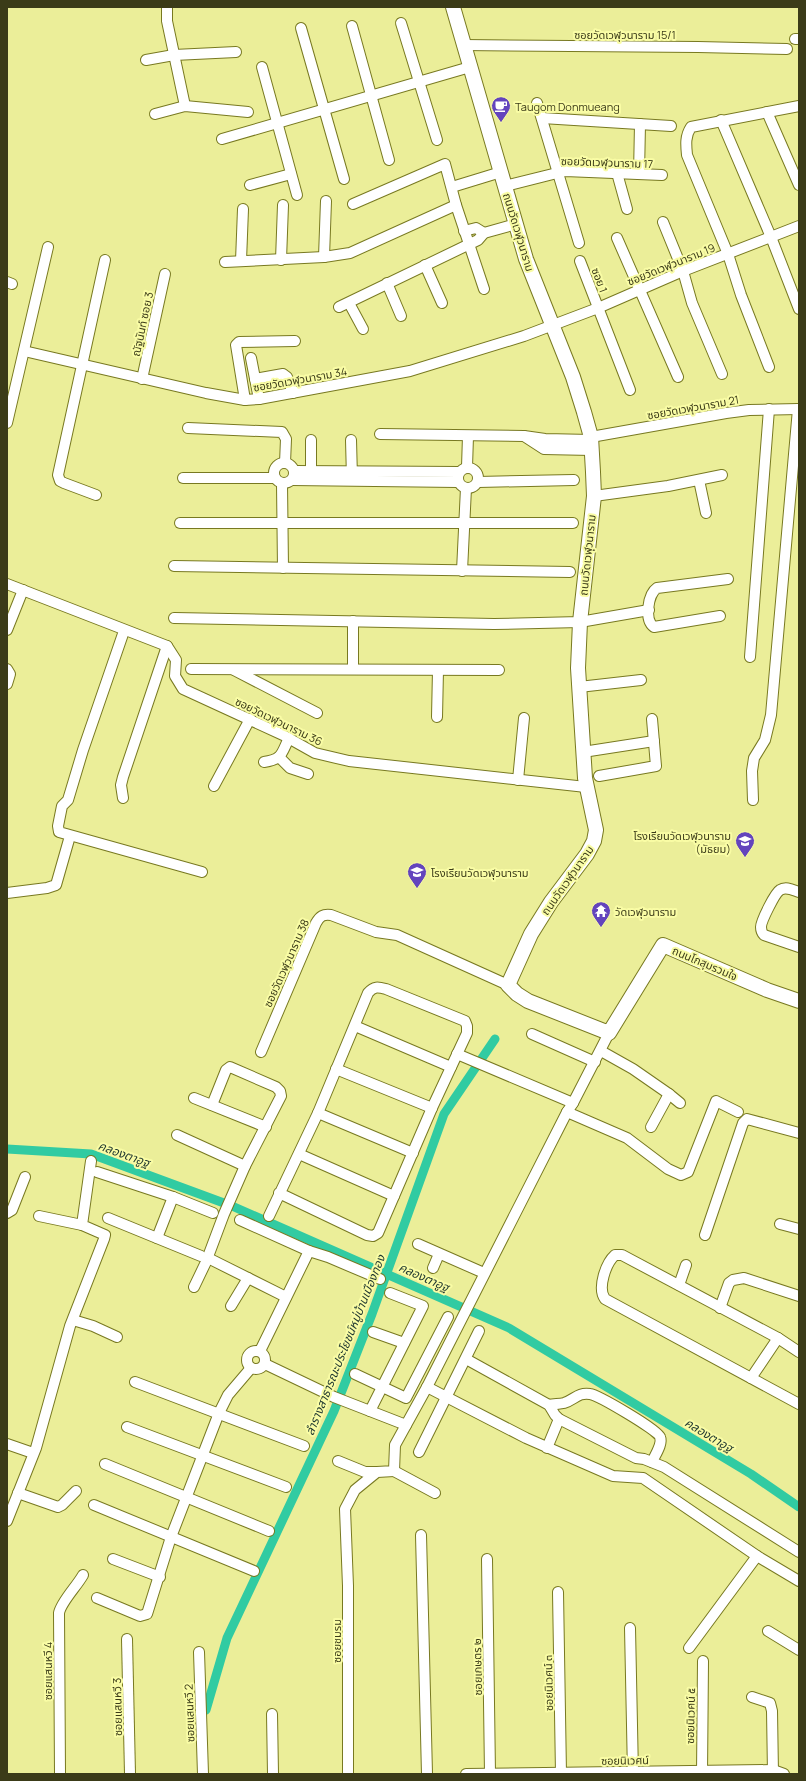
<svg xmlns="http://www.w3.org/2000/svg" width="806" height="1781" font-family="Manrope,'Noto Sans Thai',sans-serif">
<style>
.lines{fill:none;stroke-linecap:round;stroke-linejoin:round}
.canal{stroke:#31cba2;stroke-width:9}
.street-casing{stroke:#787921;stroke-width:12}
.secondary-casing{stroke:#787921;stroke-width:16}
.street{stroke:#fff;stroke-width:10}
.secondary{stroke:#fff;stroke-width:14}
.labels{text-anchor:middle;dominant-baseline:central;stroke-width:4;stroke-linejoin:round;paint-order:stroke}
.street-label{font-size:11px;fill:#3b3b18;stroke:#f9fca5}
.poi-label{font-size:11px;fill:#3b3b18;stroke:#f9fca5;text-anchor:start}
.water-label{font-size:12px;font-style:italic;fill:#1f372f;stroke:#f9fca5}
</style>
<rect width="100%" height="100%" fill="#ebee99"/>
<g class="lines">
<g class="canal">
<polyline points="7,1149 91,1154 232,1206 509,1328 751,1474 799,1507"/>
<polyline points="206,1710 227,1638 334,1411 372,1314 444,1114 495,1039"/>
</g>
<defs>
<g id="street">
<polyline points="167,7 167,21 185,106"/>
<polyline points="401,23 437,140"/>
<polyline points="352,26 389,160"/>
<polyline points="301,28 344,179"/>
<polyline points="795,39 799,39"/>
<polyline points="463,45 698,47 787,49"/>
<polyline points="146,60 174,55 236,52"/>
<polyline points="262,67 297,195"/>
<polyline points="537,103 579,243"/>
<polyline points="767,112 799,185"/>
<polyline points="155,114 185,106 248,112"/>
<polyline points="542,118 671,126"/>
<polyline points="721,120 771,237 799,309"/>
<polyline points="222,139 470,67"/>
<polyline points="617,173 627,209"/>
<polyline points="639,174 640,124"/>
<polyline points="250,185 291,174"/>
<polyline points="505,186 565,171 662,175"/>
<polyline points="452,187 501,172"/>
<polyline points="353,204 445,164 456,205 484,289"/>
<polyline points="663,222 683,271 692,303 722,374"/>
<polyline points="464,231 476,228 484,233"/>
<polyline points="617,238 678,377"/>
<polyline points="324,257 326,201"/>
<polyline points="281,260 283,205"/>
<polyline points="241,261 243,209"/>
<polyline points="580,261 630,390"/>
<polyline points="225,262 324,257 350,253 456,205"/>
<polyline points="425,265 442,303"/>
<polyline points="7,282 12,284"/>
<polyline points="387,283 401,316"/>
<polyline points="349,303 363,329"/>
<polyline points="339,307 478,240 484,233 516,224"/>
<polyline points="24,351 206,393 245,400 259,399 410,371 524,336 598,308 683,271 799,226"/>
<polyline points="251,358 259,399"/>
<path d="M769,367L741,295L728,254L687,155C686,145 685,136 691,127L799,106"/>
<polyline points="142,379 165,274"/>
<polyline points="255,379 283,374 287,377 293,393"/>
<polyline points="245,400 236,345 239,342 295,341"/>
<polyline points="7,423 48,247"/>
<polyline points="188,428 282,432 286,439 285,463"/>
<polyline points="380,434 524,436"/>
<polyline points="591,437 726,413 749,410 799,409"/>
<polyline points="351,440 352,478"/>
<polyline points="591,440 545,439 524,436 544,449 592,450"/>
<circle cx="284" cy="473" r="10"/>
<polyline points="467,467 468,436"/>
<circle cx="468" cy="478" r="10"/>
<polyline points="294,471 459,472"/>
<polyline points="311,471 311,440"/>
<polyline points="183,478 275,478"/>
<polyline points="292,480 458,482"/>
<polyline points="699,480 706,513"/>
<polyline points="478,482 574,480"/>
<polyline points="282,484 283,568"/>
<polyline points="96,495 64,483 60,481 58,475 105,260"/>
<polyline points="594,496 668,486 722,475"/>
<polyline points="180,523 573,523"/>
<polyline points="174,566 570,572"/>
<polyline points="462,571 466,488"/>
<polyline points="7,584 167,646 176,660 175,676 183,689 283,735 315,753 349,761 586,787"/>
<path d="M720,616L654,627C644,620 648,594 657,588L728,579"/>
<polyline points="174,618 494,624 580,622 649,610"/>
<polyline points="7,630 23,590"/>
<polyline points="124,631 83,750 68,800 62,806 58,826 59,832 202,872"/>
<polyline points="750,657 769,409"/>
<polyline points="7,669 10,674 7,684"/>
<polyline points="191,669 499,670"/>
<polyline points="353,669 353,621"/>
<polyline points="234,670 317,713"/>
<polyline points="579,687 641,680"/>
<polyline points="437,717 438,670"/>
<polyline points="583,752 654,741"/>
<polyline points="279,757 290,768 308,774"/>
<path d="M264,762C283,759 281,754 289,738"/>
<polyline points="599,776 656,766 652,719"/>
<polyline points="518,780 524,718"/>
<polyline points="214,786 250,719"/>
<polyline points="123,798 121,785 123,777 167,646"/>
<polyline points="753,800 752,771 754,758 765,740 771,715 798,409"/>
<path d="M799,892C793,890 786,886 780,890C775,893 761,921 761,927C761,931 762,933 764,935L799,947"/>
<polyline points="7,893 47,888 56,885 70,836"/>
<polyline points="355,1026 451,1067"/>
<polyline points="532,1034 595,1062"/>
<polyline points="601,1051 633,1069 669,1094 651,1127"/>
<path d="M261,1052L316,923C320,916 323,914 331,915L376,932L397,935L508,985"/>
<polyline points="457,1054 573,1103"/>
<polyline points="336,1069 432,1108"/>
<polyline points="669,1094 680,1103"/>
<polyline points="194,1098 266,1127"/>
<polyline points="567,1112 627,1138 668,1169 681,1175 688,1172 716,1101 738,1112"/>
<polyline points="318,1113 413,1153"/>
<polyline points="177,1135 245,1166"/>
<polyline points="299,1154 394,1196"/>
<polyline points="97,1172 173,1197 213,1213"/>
<polyline points="7,1213 12,1210 25,1177"/>
<polyline points="39,1216 82,1225"/>
<path d="M269,1216L318,1113L368,993C374,986 378,987 386,989L465,1021L467,1026V1033L432,1108L378,1233L373,1236L367,1235L279,1193"/>
<polyline points="108,1218 201,1256"/>
<polyline points="240,1220 309,1251 260,1351"/>
<polyline points="780,1224 799,1229"/>
<polyline points="705,1235 743,1123 747,1119 799,1133"/>
<polyline points="157,1238 173,1197"/>
<polyline points="418,1244 484,1273"/>
<polyline points="309,1251 328,1257 380,1279"/>
<polyline points="209,1254 224,1214 245,1166 281,1096 280,1091 276,1087 230,1067 226,1070 212,1105"/>
<polyline points="210,1259 286,1297"/>
<polyline points="433,1268 439,1254"/>
<polyline points="679,1285 686,1265"/>
<polyline points="194,1287 206,1262"/>
<polyline points="231,1306 248,1278"/>
<polyline points="720,1308 729,1283 733,1280 744,1278 799,1296"/>
<polyline points="73,1320 93,1326 117,1337"/>
<polyline points="373,1332 404,1343"/>
<circle cx="256" cy="1360" r="9"/>
<path d="M799,1352L778,1338L622,1255H615C606,1263 597,1288 605,1299L799,1404"/>
<polyline points="466,1359 549,1405 555,1415 559,1419 636,1458 644,1459 664,1467 799,1552"/>
<polyline points="265,1364 334,1397 406,1425"/>
<polyline points="355,1374 406,1398 448,1317"/>
<polyline points="751,1378 778,1338"/>
<polyline points="135,1382 304,1446"/>
<polyline points="427,1387 526,1438 613,1476 643,1478 757,1556 799,1581"/>
<path d="M549,1405C554,1404 560,1404 564,1403C574,1400 578,1392 590,1394C598,1395 658,1430 660,1437C663,1444 655,1455 652,1462"/>
<polyline points="370,1411 423,1306 390,1293"/>
<polyline points="127,1427 286,1487"/>
<polyline points="7,1444 33,1453"/>
<polyline points="547,1448 559,1419"/>
<polyline points="419,1452 479,1331"/>
<polyline points="338,1461 365,1472 377,1472"/>
<polyline points="105,1464 269,1531"/>
<polyline points="394,1471 435,1493"/>
<polyline points="18,1493 58,1507 62,1505 76,1491"/>
<polyline points="94,1505 254,1571"/>
<polyline points="7,1521 36,1448 70,1326 104,1239 105,1235 82,1225 91,1161"/>
<polyline points="421,1535 427,1774"/>
<polyline points="113,1559 160,1577"/>
<polyline points="487,1559 490,1774"/>
<polyline points="558,1592 561,1774"/>
<polyline points="97,1598 140,1616 147,1614 171,1537 219,1413 228,1395 251,1368"/>
<polyline points="630,1628 633,1774"/>
<polyline points="768,1631 799,1650"/>
<polyline points="127,1639 130,1774"/>
<polyline points="689,1648 757,1556"/>
<polyline points="199,1652 203,1774"/>
<polyline points="752,1697 770,1703 772,1711 773,1774"/>
<polyline points="272,1714 273,1774"/>
<path d="M60,1774L59,1613C61,1602 77,1586 83,1575"/>
<polyline points="348,1774 348,1586 345,1509 355,1490 377,1472 394,1471 395,1445 427,1387 567,1112 573,1103 609,1033"/>
<polyline points="466,1774 773,1770 784,1774"/>
<polyline points="702,1774 703,1661"/>
</g>
<polyline id="secondary" points="453,7 526,259 573,377 584,412 591,437 593,472 594,496 580,622 578,668 585,778 596,830 594,841 587,854 551,902 531,934 508,985 517,994 528,1001 609,1033 663,945 767,990 799,1001"/>
</defs>
<use href="#street" class="street-casing"/>
<use href="#secondary" class="secondary-casing"/>
<use href="#street" class="street"/>
<use href="#secondary" class="secondary"/>
</g>
<defs>
<symbol id="cafe-pin" viewBox="-11 -11 22 30"><path d="M0 17L-7.5 6A9.5 9.5 0 1 1 7.5 6Z" fill="#6344bd" stroke="#f9fca5"/><path d="M-5.5-4.5H6V0H3Q3 3.5 0 3.5H-2.5Q-5.5 3.5-5.5 0ZM3-3.2v2h1.7v-2ZM-6 4.5H4V6H-6Z" fill="#fff"/></symbol>
<symbol id="school-pin" viewBox="-11 -11 22 30"><path d="M0 17L-7.5 6A9.5 9.5 0 1 1 7.5 6Z" fill="#6344bd" stroke="#f9fca5"/><path d="M0-5L7-2L0 1L-7-2ZM-4 1L0 2.5L4 1V4Q0 6-4 4Z" fill="#fff"/></symbol>
<symbol id="temple-pin" viewBox="-11 -11 22 30"><path d="M0 17L-7.5 6A9.5 9.5 0 1 1 7.5 6Z" fill="#6344bd" stroke="#f9fca5"/><path d="M0-6L5-2H3V0L6.5 2.5H4V6H1.5V3h-3V6H-4V2.5H-6.5L-3 0V-2H-5Z" fill="#fff"/></symbol>
</defs>
<g fill-rule="evenodd">
<use href="#cafe-pin" x="490" y="95" width="22" height="30"/>
<use href="#school-pin" x="734" y="830" width="22" height="30"/>
<use href="#school-pin" x="406" y="861" width="22" height="30"/>
<use href="#temple-pin" x="590" y="900" width="22" height="30"/>
</g>
<g class="labels">
<g class="street-label">
<text x="625" y="34">ซอยวัดเวฬุวนาราม 15/1</text>
<text transform="translate(607 162) rotate(2)">ซอยวัดเวฬุวนาราม 17</text>
<text transform="translate(519 232) rotate(73)">ถนนวัดเวฬุวนาราม</text>
<text transform="translate(671 264) rotate(-22)">ซอยวัดเวฬุวนาราม 19</text>
<text transform="translate(600 280) rotate(69)">ซอย 1</text>
<text transform="translate(142 324) rotate(-78)">ณัฐนันท์ ซอย 3</text>
<text transform="translate(300 379) rotate(-10)">ซอยวัดเวฬุวนาราม 34</text>
<text transform="translate(693 407) rotate(-10)">ซอยวัดเวฬุวนาราม 21</text>
<text transform="translate(587 555) rotate(-84)">ถนนวัดเวฬุวนาราม</text>
<text transform="translate(279 721) rotate(26)">ซอยวัดเวฬุวนาราม 36</text>
<text transform="translate(567 880) rotate(-55)">ถนนวัดเวฬุวนาราม</text>
<text transform="translate(286 963) rotate(-66)">ซอยวัดเวฬุวนาราม 38</text>
<text transform="translate(705 963) rotate(23)">ถนนโกสุมรวมใจ</text>
<text transform="translate(336 1641) rotate(-90)">ซอยชมรม</text>
<text transform="translate(477 1667) rotate(-91)">ซอยเกษตร ๒</text>
<text transform="translate(47 1671) rotate(-90)">ซอยแสนหวี 4</text>
<text transform="translate(548 1683) rotate(-91)">ซอยนิเวศน์ ๓</text>
<text transform="translate(117 1707) rotate(-91)">ซอยแสนหวี 3</text>
<text transform="translate(189 1713) rotate(-92)">ซอยแสนหวี 2</text>
<text transform="translate(690 1716) rotate(-89)">ซอยนิเวศน์ ๕</text>
<text transform="translate(625 1760) rotate(-1)">ซอยนิเวศน์</text>
</g>
<g class="poi-label">
<text x="515" y="106">Taugom Donmueang</text>
<text x="731" y="835" text-anchor="end">โรงเรียนวัดเวฬุวนาราม<tspan x="731" dy="13">(มัธยม)</tspan></text>
<text x="431" y="872">โรงเรียนวัดเวฬุวนาราม</text>
<text x="615" y="911">วัดเวฬุวนาราม</text>
</g>
<g class="water-label">
<text transform="translate(124 1154) rotate(20)">คลองตาอูฐ</text>
<text transform="translate(424 1277) rotate(24)">คลองตาอูฐ</text>
<text transform="translate(345 1345) rotate(-68)">ลำรางสาธารณะประโยชน์หมู่บ้านเมืองทอง</text>
<text transform="translate(709 1435) rotate(31)">คลองตาอูฐ</text>
</g>
</g>
<rect width="806" height="1781" fill="none" stroke="#3b3b18" stroke-width="16"/>
</svg>
